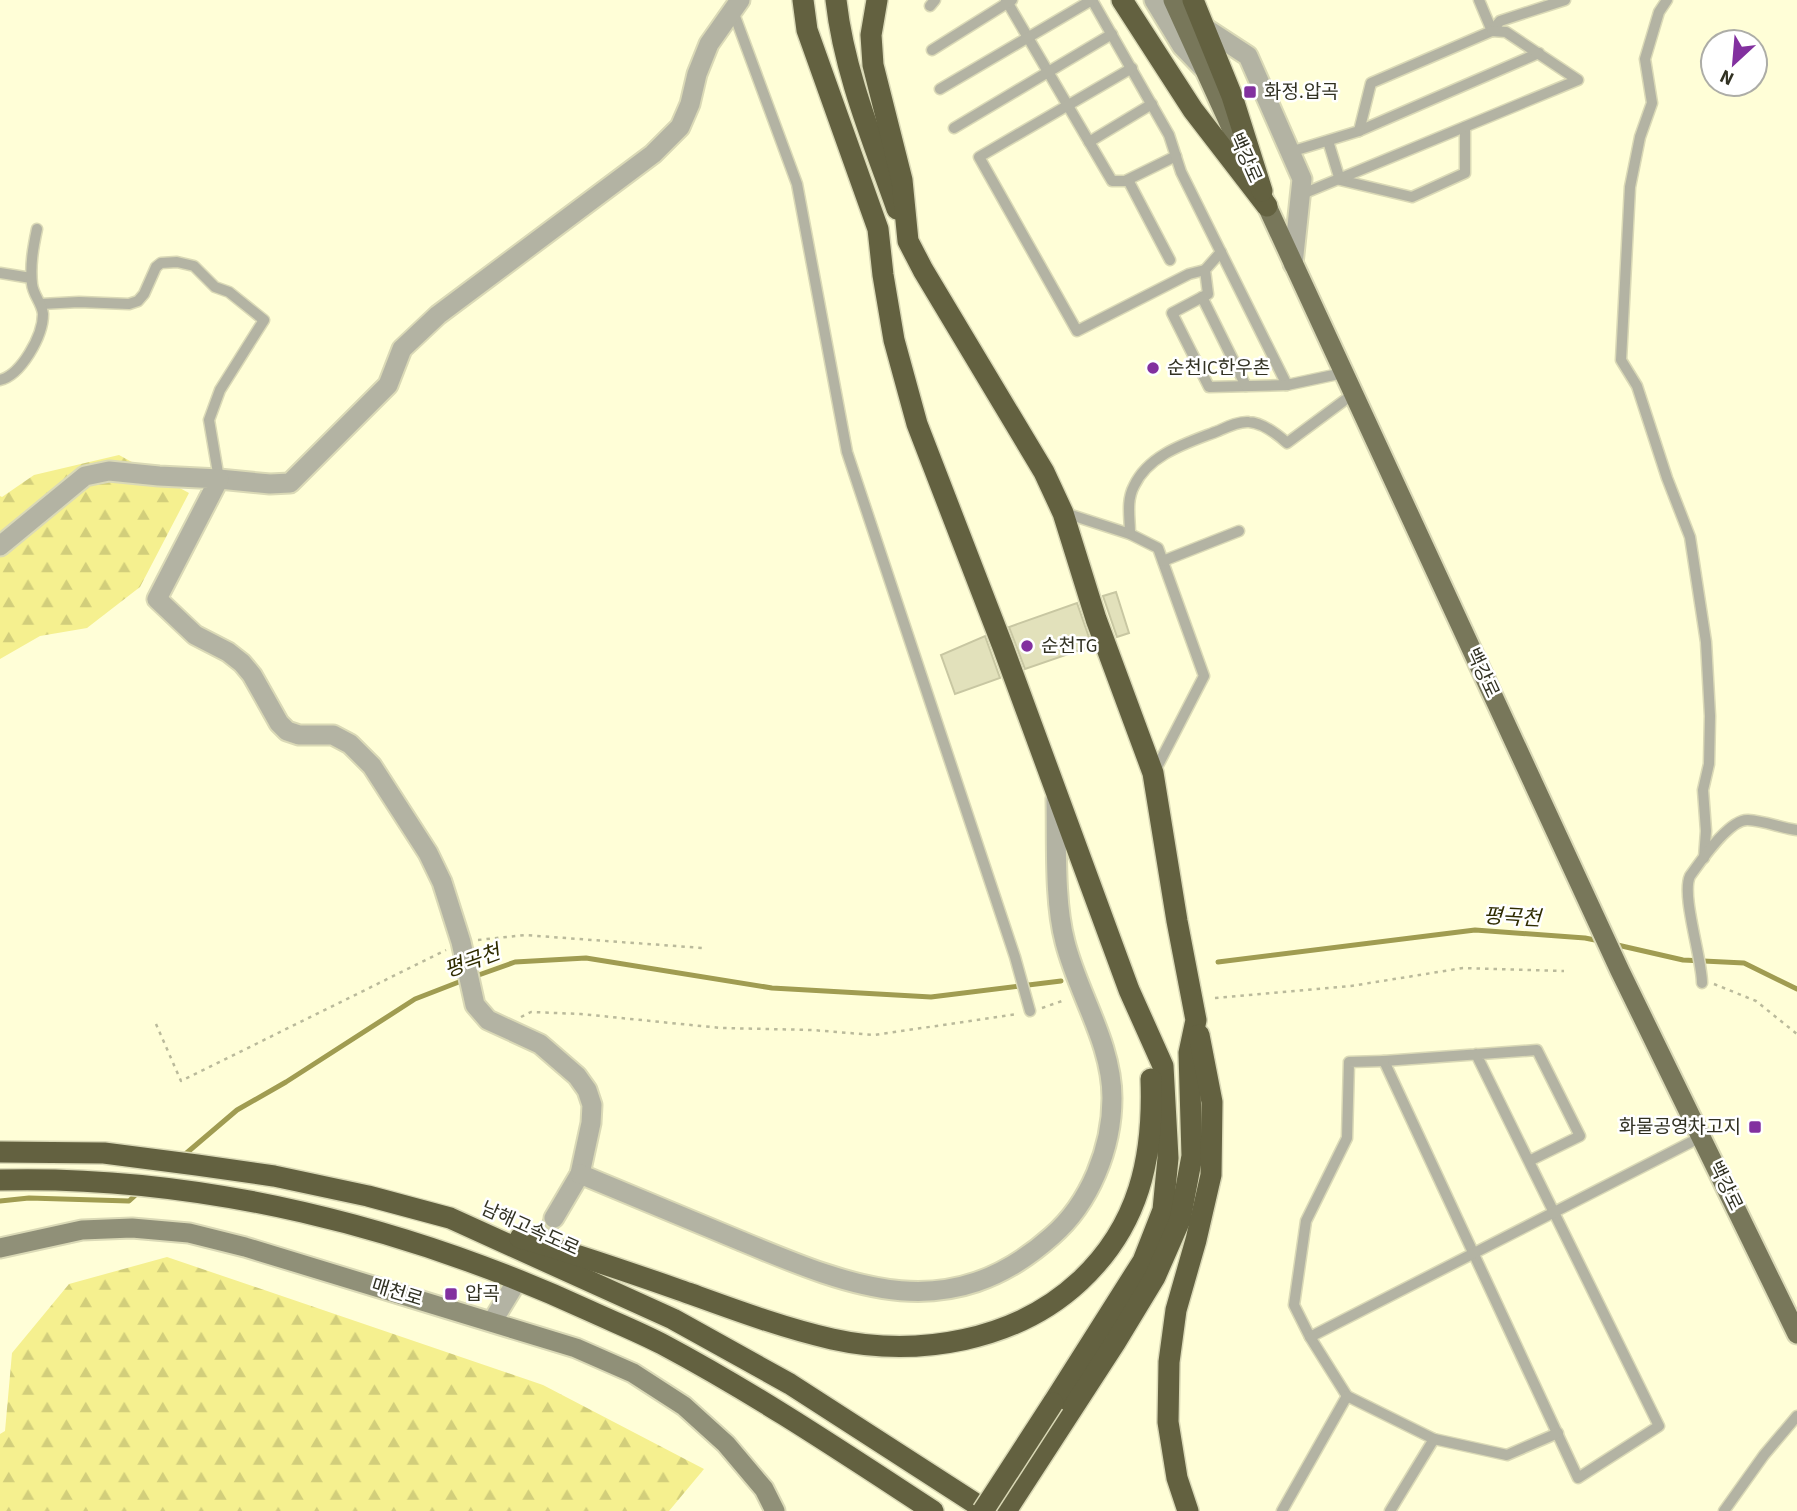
<svg xmlns="http://www.w3.org/2000/svg" width="1797" height="1511" font-family="'Source Sans 3','Noto Sans KR',sans-serif">
<style>
.forest{fill:url(#forest-firs)}
.lines{fill:none;stroke-linecap:round;stroke-linejoin:round}
.stream{stroke:#a09c51;stroke-width:5}
.building{fill:#e2e1bb;stroke:#c8c7a2;stroke-width:2}
.minor-tunnel{stroke:#d6d5b3;stroke-width:19;stroke-dasharray:19 10;stroke-linecap:butt}
.service-casing{stroke:#dad9b6;stroke-width:13}
.minor-casing{stroke:#dad9b6;stroke-width:23}
.secondary-casing{stroke:#dad9b6;stroke-width:23}
.primary-casing{stroke:#dad9b6;stroke-width:23}
.motorway-casing{stroke:#dad9b6;stroke-width:24}
.path{stroke:#baba9b;stroke-width:2.5;stroke-dasharray:3.5 5;stroke-linecap:butt}
.service{stroke:#b3b3a3;stroke-width:10}
.minor{stroke:#b3b3a3;stroke-width:19}
.secondary{stroke:#909078;stroke-width:19}
.primary{stroke:#78775a;stroke-width:19}
.motorway{stroke:#636140;stroke-width:21}
.motorway-bridge-casing{stroke:#dad9b6;stroke-width:24;stroke-linecap:butt}
.motorway-bridge{stroke:#636140;stroke-width:21}
.poi-dot{fill:#82309f;stroke:#fff;stroke-width:2.5}
.labels{text-anchor:middle;dominant-baseline:central;stroke-width:5;stroke-linejoin:round;paint-order:stroke}
.poi-label{font-size:19px;fill:#313122;stroke:#fff;text-anchor:start}
.street-label{font-size:19px;fill:#313122;stroke:#fff}
.water-label{font-size:21px;font-style:italic;fill:#2f2c00;stroke:#fff}
</style>
<defs>
<pattern id="forest-firs" width="22" height="20" patternUnits="userSpaceOnUse" patternTransform="scale(1.75)"><rect width="22" height="20" fill="#f5f08f"/><path d="M5 1l3.5 6h-7zM16 11l3.5 6h-7z" fill="#d2ce7b"/></pattern>
</defs>
<rect width="100%" height="100%" fill="#fffed7"/>
<g class="forest">
<polygon points="119,455 189,493 140,587 87,628 40,636 0,659 0,496 2,497 34,475"/>
<polygon points="167,1257 543,1385 704,1469 669,1511 0,1511 0,1434 5,1431 12,1353 69,1284"/>
</g>
<g class="lines">
<g class="stream">
<polyline points="1613,944 1683,960 1744,963 1797,989"/>
<polyline points="1218,962 1475,930 1585,938 1600,941"/>
<polyline points="473,977 515,962 586,958 772,988 931,997 1061,981"/>
<polyline points="183,1156 237,1110 286,1082 415,999 464,980"/>
<polyline points="0,1201 29,1198 129,1201 140,1191"/>
</g>
</g>
<g class="building">
<polygon points="1116,592 1129,633 1117,637 1103,596"/>
<polygon points="1077,603 1092,646 1025,669 1009,627"/>
<polygon points="985,636 1000,678 955,694 941,655"/>
</g>
<g class="lines">
<polyline class="minor-tunnel" points="512,1289 554,1218"/>
<defs>
<g id="service">
<polyline points="1006,0 1112,181 1125,181 1176,156"/>
<polyline points="1092,0 1169,135 1181,172 1287,385 1343,373"/>
<polyline points="1479,0 1492,31"/>
<polyline points="1667,0 1659,12 1645,59 1652,103 1640,137 1630,187 1621,360 1637,386 1667,478 1690,537 1706,642 1710,716 1709,764 1703,790 1706,831 1704,858"/>
<polyline points="930,6 935,0"/>
<polyline points="733,11 797,184 847,452 1015,957 1030,1011"/>
<polyline points="932,50 1012,0"/>
<polyline points="1132,68 979,157 1077,331 1189,274 1205,270"/>
<polyline points="940,89 1092,0"/>
<polyline points="954,128 1112,34"/>
<polyline points="1359,131 1539,53"/>
<polyline points="1328,141 1340,180 1412,197 1465,173 1465,127"/>
<polyline points="1089,142 1152,104"/>
<polyline points="1290,152 1359,131 1371,83 1492,31 1500,21 1565,0"/>
<polyline points="1128,180 1170,260"/>
<polyline points="1300,195 1578,80 1506,32 1492,31"/>
<polyline points="1221,252 1205,270 1208,294 1172,313 1209,387 1287,385"/>
<polyline points="0,273 31,278"/>
<polyline points="1202,297 1246,386"/>
<polyline points="41,304 79,302 129,304 138,301 144,294 156,267 161,263 177,262 194,266 215,287 229,292 264,320 220,390 209,420 219,479"/>
<path d="M0,380C21,375 43,336 43,314C42,303 33,295 32,284C30,265 33,248 37,229"/>
<polyline points="1065,513 1130,534 1158,548 1204,676 1154,773"/>
<path d="M1130,534C1130,518 1126,501 1134,486C1149,454 1187,443 1218,431C1227,427 1239,421 1249,422C1263,423 1277,434 1287,443L1353,394"/>
<polyline points="1163,561 1239,531"/>
<path d="M1702,983C1702,958 1681,895 1690,876C1701,861 1729,819 1748,820C1765,821 1781,828 1797,830"/>
<polyline points="1476,1054 1659,1426 1578,1478 1384,1061 1537,1050 1580,1136 1529,1161"/>
<polyline points="1384,1061 1349,1062 1347,1138 1306,1221 1294,1305 1310,1337 1347,1396 1434,1439 1507,1455 1558,1433"/>
<polyline points="1310,1337 1701,1137"/>
<polyline points="1282,1511 1347,1396"/>
<polyline points="1390,1511 1434,1439"/>
<polyline points="1724,1511 1764,1455 1797,1416"/>
</g>
<g id="minor">
<polyline points="1154,0 1182,46 1202,67"/>
<polyline points="1199,24 1248,56 1302,179 1293,264"/>
<polyline points="219,479 270,484 290,483 388,385 402,349 438,315 653,154 680,127 690,104 697,74 709,44 740,0"/>
<polyline points="0,546 85,476 109,471 159,476 219,479 157,599 195,635 228,652 242,663 252,675 279,723 287,731 299,735 333,735 350,744 372,766 428,853 442,882 461,942 475,1005 488,1020 540,1044 577,1076 587,1090 592,1105 591,1123 580,1174 554,1218"/>
<path d="M580,1174C634,1197 688,1219 741,1241C854,1288 949,1328 1052,1236C1090,1203 1112,1148 1112,1098C1112,1043 1078,994 1065,942C1054,901 1057,842 1056,799"/>
<polyline points="492,1322 512,1289"/>
</g>
<polyline id="secondary" points="0,1248 82,1230 132,1228 189,1233 245,1247 576,1348 633,1373 684,1406 726,1444 764,1489 775,1511"/>
<g id="primary">
<polyline points="1173,0 1239,145"/>
<polyline points="1260,191 1620,971 1797,1334"/>
</g>
<g id="motorway">
<polyline points="803,0 807,30 878,229 883,275 894,340 917,424 1003,647 1129,990 1163,1066 1168,1158 1163,1210 1143,1261 1053,1403"/>
<path d="M836,0C844,72 873,141 897,209"/>
<polyline points="877,0 871,35 873,65 902,180 908,241 923,270 1044,472 1063,513 1096,619 1153,773 1177,921 1196,1020 1189,1053 1192,1156 1180,1220 1155,1277 1115,1343 1006,1511"/>
<polyline points="1122,0 1193,110 1267,206"/>
<polyline points="1193,0 1232,96 1262,191"/>
<polyline points="0,1152 104,1153 197,1165 274,1176 368,1196 450,1218 673,1319 790,1384 987,1511"/>
<path d="M0,1180C202,1175 408,1227 590,1311C614,1322 639,1332 662,1344C756,1394 844,1453 933,1511"/>
<path d="M520,1238C578,1254 634,1274 691,1294C738,1311 784,1328 832,1339C917,1358 1016,1341 1080,1281C1139,1226 1154,1158 1151,1079"/>
<polyline points="1188,1511 1177,1478 1168,1422 1169,1362 1176,1310 1196,1240 1211,1175 1212,1102 1199,1035"/>
</g>
</defs>
<use href="#service" class="service-casing"/>
<use href="#minor" class="minor-casing"/>
<use href="#secondary" class="secondary-casing"/>
<use href="#primary" class="primary-casing"/>
<use href="#motorway" class="motorway-casing"/>
<g class="path">
<polyline points="478,940 525,935 702,948"/>
<polyline points="1714,984 1756,1001 1797,1034"/>
<polyline points="1215,998 1351,986 1463,968 1564,971"/>
<polyline points="1042,1008 1062,1001"/>
<polyline points="521,1017 531,1012 581,1014 721,1028 812,1030 874,1035 1018,1014"/>
<polyline points="156,1024 181,1081 446,950"/>
</g>
<use href="#service" class="service"/>
<use href="#minor" class="minor"/>
<use href="#secondary" class="secondary"/>
<use href="#primary" class="primary"/>
<use href="#motorway" class="motorway"/>
<defs>
<polyline id="motorway-bridge" points="983,1511 1053,1403"/>
</defs>
<use href="#motorway-bridge" class="motorway-bridge-casing"/>
<use href="#motorway-bridge" class="motorway-bridge"/>
</g>
<g class="poi-dot">
<rect x="1243" y="85" width="14" height="14" rx="3.5"/>
<circle cx="1153" cy="368" r="7"/>
<circle cx="1027" cy="646" r="7"/>
<rect x="1748" y="1120" width="14" height="14" rx="3.5"/>
<rect x="444" y="1287" width="14" height="14" rx="3.5"/>
</g>
<g class="labels">
<g class="poi-label">
<text x="1264" y="92">화정.압곡</text>
<text x="1167" y="368">순천IC한우촌</text>
<text x="1041" y="646">순천TG</text>
<text x="1741" y="1127" text-anchor="end">화물공영차고지</text>
<text x="465" y="1294">압곡</text>
</g>
<g class="street-label">
<text transform="translate(1245 158) rotate(66)">백강로</text>
<text transform="translate(1482 673) rotate(65)">백강로</text>
<text transform="translate(1725 1186) rotate(64)">백강로</text>
<text transform="translate(530 1229) rotate(24)">남해고속도로</text>
<text transform="translate(397 1293) rotate(17)">매천로</text>
</g>
<g class="water-label">
<text transform="translate(1512 917) rotate(3)">평곡천</text>
<text transform="translate(472 961) rotate(-20)">평곡천</text>
</g>
</g>
<g transform="translate(1734 63) rotate(206)"><circle r="33" fill="#ffffff" stroke="#adada7" stroke-width="2"/>
<path d="M0-5L12 26L0 18L-12 26Z" fill="#82309f"/>
<text y="-10" font-size="19" font-weight="bold" text-anchor="middle" fill="#313122">N</text>
</g>
</svg>
